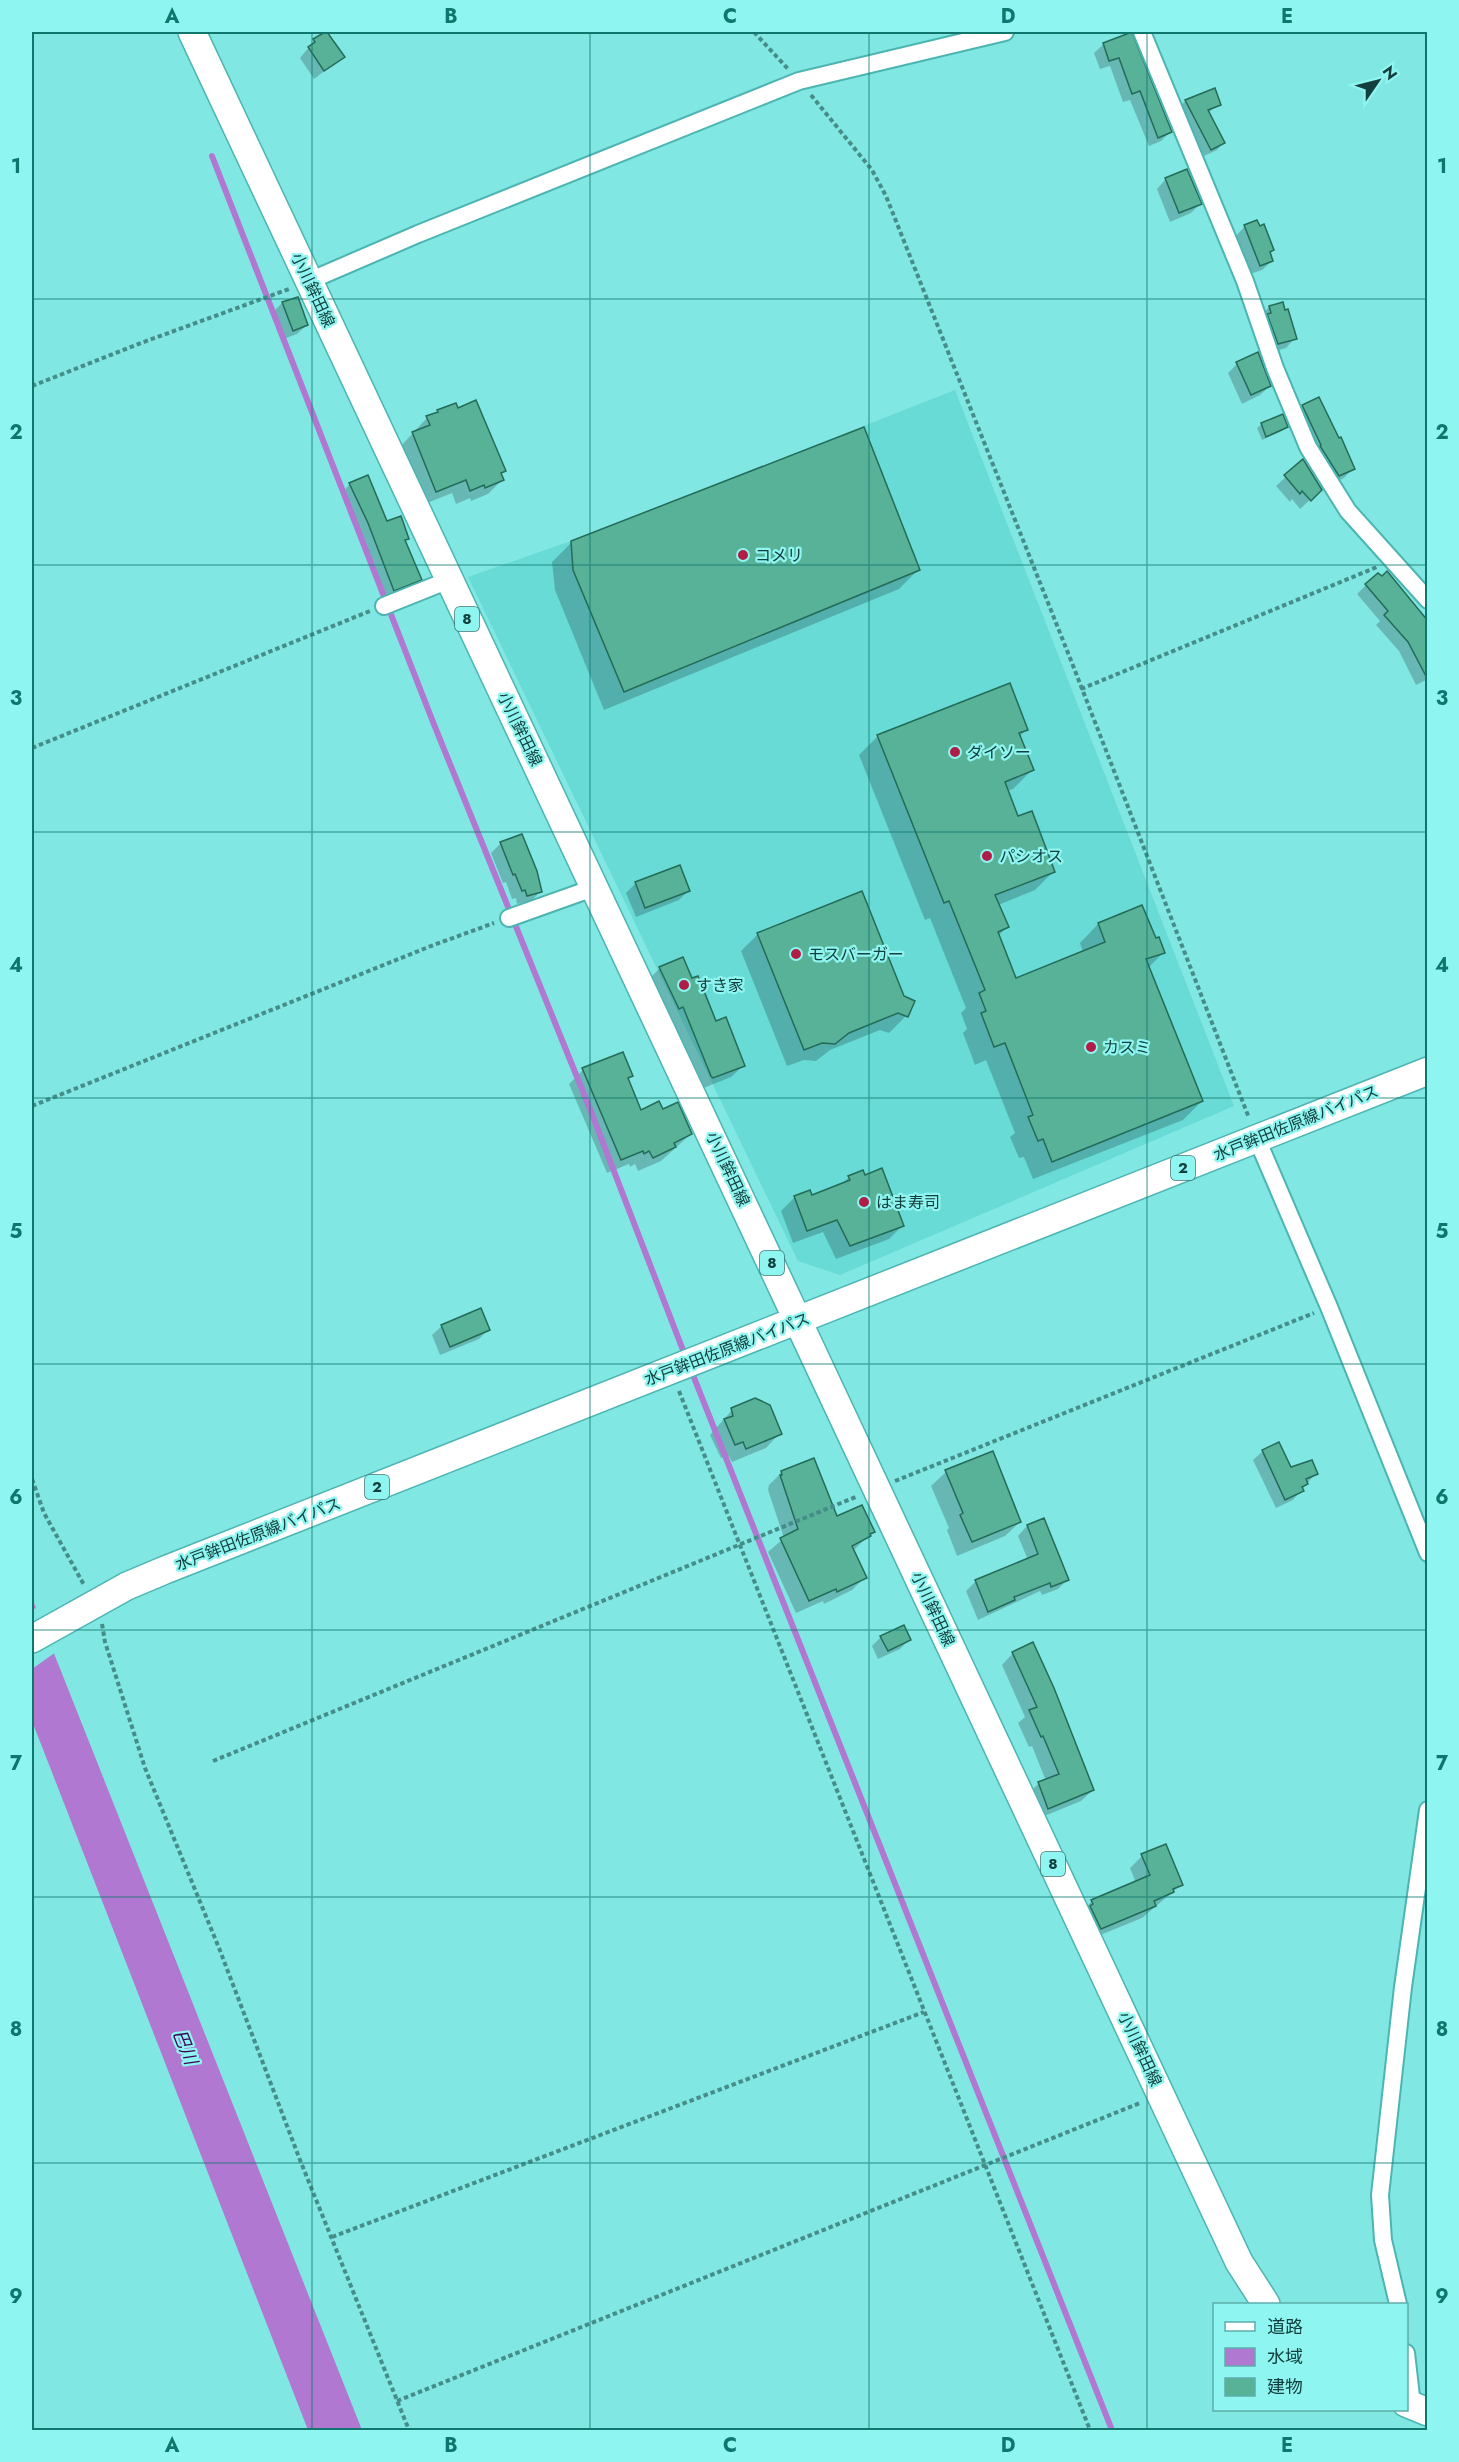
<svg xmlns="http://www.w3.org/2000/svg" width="1459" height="2462" font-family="Jost,'Noto Sans JP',sans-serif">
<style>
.built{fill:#68dbd7}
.water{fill:#b078d0}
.pier{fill:#81e7e3}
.shadow{fill:#0003}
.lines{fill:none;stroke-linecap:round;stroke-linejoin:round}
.stream{stroke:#b078d0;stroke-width:6}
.building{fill:#57b297;stroke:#246b58;stroke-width:1.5}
.minor-casing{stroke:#4cb5b1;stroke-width:20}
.primary-casing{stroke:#4cb5b1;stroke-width:30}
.path{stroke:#468d8a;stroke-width:4;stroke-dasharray:4.5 3;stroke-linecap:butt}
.minor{stroke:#fff;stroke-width:16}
.primary{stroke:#fff;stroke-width:27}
.grid{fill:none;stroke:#0f766e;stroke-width:1.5;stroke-opacity:0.55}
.poi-dot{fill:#b01e46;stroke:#8ef5f0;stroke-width:2}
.labels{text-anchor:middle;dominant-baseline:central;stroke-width:4.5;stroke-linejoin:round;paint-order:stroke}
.shield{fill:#8ef5f0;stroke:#387673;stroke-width:1.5}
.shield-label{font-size:15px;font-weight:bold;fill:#13403e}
.street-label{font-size:16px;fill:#13403e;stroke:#8ef5f0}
.poi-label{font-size:16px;fill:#13403e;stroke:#8ef5f0;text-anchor:start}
.water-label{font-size:18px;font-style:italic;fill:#3f0457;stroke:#8ef5f0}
.neatline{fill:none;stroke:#0f766e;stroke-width:2}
.grid-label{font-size:20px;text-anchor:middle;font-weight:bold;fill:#0f766e}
</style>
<rect width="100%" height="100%" fill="#81e7e3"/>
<polygon class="built" points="955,390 1234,1106 840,1275 798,1261 468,577 571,541"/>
<polygon class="water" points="32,1598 362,2430 308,2430 32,1721"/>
<polygon class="pier" points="38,1607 56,1652 32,1669 32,1610"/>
<g class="shadow">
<polygon points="1131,34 1170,132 1161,141 1149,146 1130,100 1123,102 1110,66 1100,69 1094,53 1104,44"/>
<polygon points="314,41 343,57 314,79 300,58"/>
<polygon points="1214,90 1219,104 1208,113 1223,143 1217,150 1204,156 1179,108 1185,101"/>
<polygon points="1166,179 1200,204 1191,213 1170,222 1157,189"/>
<polygon points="1245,226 1272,250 1269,253 1272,261 1262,270 1250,274 1236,236"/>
<polygon points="282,303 307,325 297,334 283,339 273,312"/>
<polygon points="1282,304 1295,338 1286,348 1269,353 1260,317 1269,307"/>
<polygon points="1237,364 1270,386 1260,395 1242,404 1228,373"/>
<polygon points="1303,406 1338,440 1353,468 1344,478 1329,485 1293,416"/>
<polygon points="427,418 504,470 500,474 502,480 488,494 471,501 470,498 456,504 452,493 422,505 399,448"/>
<polygon points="1262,424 1287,427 1282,431 1262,440 1257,428"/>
<polygon points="1303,461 1311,499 1300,509 1292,499 1290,502 1276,486"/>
<polygon points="350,484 386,523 407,538 404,542 420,579 411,589 385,599 359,533 341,494"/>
<polygon points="572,542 919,569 899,589 604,710 555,590 552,562"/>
<polygon points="1366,585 1428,623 1428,679 1416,685 1399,651 1376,625 1380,621 1357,594"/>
<polygon points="1026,730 1019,737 1032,770 1013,789 1007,791 1017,818 1053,872 1035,890 998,905 1007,927 998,936 1015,980 1083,952 1080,943 1098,924 1141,907 1155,940 1164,952 1148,968 1202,1101 1183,1120 1033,1179 1024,1157 1019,1158 1010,1137 1015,1133 986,1060 975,1065 963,1033 967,1029 961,1013 966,1008 930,918 925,920 859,755 878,736"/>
<polygon points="501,843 540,892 531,901 517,904 516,898 512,899 506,882 503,883 491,853"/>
<polygon points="636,883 688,891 679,900 636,917 626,893"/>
<polygon points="758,934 906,1016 889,1033 880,1030 830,1050 816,1061 804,1060 787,1066 741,951"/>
<polygon points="660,968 691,980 715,1023 744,1065 731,1077 701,1089 671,1018 666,1020 648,980"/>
<polygon points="583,1070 631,1076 627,1080 640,1112 662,1111 691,1134 661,1161 638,1171 635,1164 630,1167 629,1164 607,1173 569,1084"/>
<polygon points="849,1177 902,1226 889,1239 836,1259 823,1232 793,1243 781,1211 795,1197 811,1197 841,1185"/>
<polygon points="442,1326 488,1330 479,1339 440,1355 432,1335"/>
<polygon points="732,1410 780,1433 766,1448 732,1462 728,1455 721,1458 710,1435"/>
<polygon points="1263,1451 1290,1469 1316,1473 1293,1500 1276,1508 1253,1460"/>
<polygon points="782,1472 836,1518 873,1531 853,1551 865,1577 852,1590 824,1604 823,1601 796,1613 768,1552 784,1538 768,1490 769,1485"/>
<polygon points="946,1472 1020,1522 1005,1536 957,1556 947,1530 949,1528 931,1486"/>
<polygon points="1043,1520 1067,1580 1058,1589 1042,1595 1040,1591 978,1620 966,1591 976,1581 1028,1560 1018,1536 1027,1526"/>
<polygon points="881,1637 909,1640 900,1649 878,1659 872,1646"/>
<polygon points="1013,1653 1093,1790 1081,1801 1037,1819 1027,1795 1038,1784 1046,1781 1032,1746 1029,1747 1018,1723 1025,1717 1002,1665"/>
<polygon points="1142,1856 1181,1885 1142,1918 1088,1940 1080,1913 1092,1901 1136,1883 1130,1868"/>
</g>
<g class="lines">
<g class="stream">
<polyline points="212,156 433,722 590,1109 686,1358"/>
<polyline points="691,1370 1112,2430"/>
</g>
</g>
<g class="building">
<polygon points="325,32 327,32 345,57 324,71 308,47 315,42 313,39"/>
<polygon points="1132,32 1172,132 1158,138 1140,91 1132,94 1119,58 1109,61 1103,43"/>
<polygon points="1215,88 1221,105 1208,110 1225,143 1211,150 1185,100"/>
<polygon points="1187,169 1202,204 1179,213 1165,178"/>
<polygon points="1257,220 1260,226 1264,224 1274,250 1270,252 1273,261 1260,266 1244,225"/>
<polygon points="298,297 308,325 293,331 282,302"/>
<polygon points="1283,302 1285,310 1288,309 1297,339 1278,344 1267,314 1271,313 1269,306"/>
<polygon points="1258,352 1271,386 1251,395 1236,362"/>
<polygon points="1319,397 1339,438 1341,437 1355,469 1339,476 1320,446 1321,445 1302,405"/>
<polygon points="476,400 506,471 501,473 504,480 485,488 484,485 470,491 466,480 436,492 412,432 430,425 426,416 438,412 437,410 456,403 458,408"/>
<polygon points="1283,414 1288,427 1266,437 1261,423"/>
<polygon points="864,427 920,570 624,692 573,570 571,541"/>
<polygon points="1303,459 1322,490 1311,501 1302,491 1300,494 1284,475"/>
<polygon points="368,475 387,521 401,516 409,539 405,540 422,580 394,591 368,523 349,483"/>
<polygon points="1387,571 1428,621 1428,680 1408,642 1384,615 1388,611 1365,584 1378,573 1382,576"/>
<polygon points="1010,683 1028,730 1019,733 1034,770 1005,782 1018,816 1032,811 1055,872 995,895 1009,927 998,932 1016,978 1105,942 1098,923 1142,905 1156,938 1159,937 1165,953 1146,959 1203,1101 1052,1162 1043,1139 1038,1141 1028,1117 1033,1115 1005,1043 994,1047 981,1013 986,1011 979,993 985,990 949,901 944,903 877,735"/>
<polygon points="522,834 537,871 542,892 527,896 525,890 522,891 515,874 513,875 500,842"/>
<polygon points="680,865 690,891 645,908 635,882"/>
<polygon points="862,891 904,996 915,1001 908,1017 898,1013 849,1033 835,1044 822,1043 804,1050 757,933"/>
<polygon points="683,957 692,978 698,976 716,1021 726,1017 745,1066 713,1078 711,1076 683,1007 679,1009 659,967"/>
<polygon points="623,1052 633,1076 628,1078 641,1110 659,1101 663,1109 678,1102 692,1134 674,1143 676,1147 653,1158 649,1151 644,1154 643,1151 621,1160 582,1068"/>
<polygon points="882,1168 904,1226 850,1246 837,1220 807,1231 794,1196 810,1190 812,1195 850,1180 848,1176 863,1170 865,1175"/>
<polygon points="481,1308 490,1330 450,1347 441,1325"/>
<polygon points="755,1398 770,1405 782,1434 746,1449 743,1442 735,1445 724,1419 733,1416 731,1408"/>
<polygon points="1279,1442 1291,1467 1312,1460 1318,1474 1306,1479 1308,1484 1302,1487 1304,1491 1285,1500 1262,1450"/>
<polygon points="993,1451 1021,1522 972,1542 960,1515 963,1513 945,1470"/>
<polygon points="814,1458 837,1516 862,1505 875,1532 870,1534 871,1536 852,1546 867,1578 837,1592 836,1589 809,1601 780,1538 798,1529 780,1475 782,1475 781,1471"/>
<polygon points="1044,1518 1069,1580 1051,1587 1050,1583 1014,1597 1015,1600 988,1612 975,1580 1038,1554 1027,1525"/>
<polygon points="904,1625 911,1640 888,1651 880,1636"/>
<polygon points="1033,1642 1054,1688 1094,1790 1048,1809 1038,1782 1059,1774 1043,1736 1041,1737 1029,1710 1037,1707 1012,1652"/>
<polygon points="1166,1844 1183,1885 1173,1889 1174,1892 1154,1901 1156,1906 1101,1929 1090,1906 1093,1904 1091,1900 1150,1875 1141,1854"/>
</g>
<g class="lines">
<defs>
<g id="minor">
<polyline points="1142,32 1245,281 1275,368 1308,447 1348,511 1428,600"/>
<polyline points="309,281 418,234 799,81 1005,32"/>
<polyline points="384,606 449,580"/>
<polyline points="509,918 596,887"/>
<polyline points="1257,1139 1329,1307 1428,1553"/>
<polyline points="1398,2304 1383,2240 1380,2195 1403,1987 1428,1810"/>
<polyline points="1406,2353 1412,2405"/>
</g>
<g id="primary">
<path d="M192,32C540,775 892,1518 1239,2262L1266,2304"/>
<polyline points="32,1639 127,1586 165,1570 1428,1071"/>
<polyline points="1406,2403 1428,2412"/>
</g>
</defs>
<use href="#minor" class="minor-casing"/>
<use href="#primary" class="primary-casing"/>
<g class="path">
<polyline points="754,32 788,69"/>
<polyline points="811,95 872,170 886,196 1072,663 1249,1118"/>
<polyline points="32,386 141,343 289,289"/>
<polyline points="1081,689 1377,567"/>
<polyline points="32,748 370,611"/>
<polyline points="32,1106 431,946 494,923"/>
<polyline points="679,1391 1090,2430"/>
<polyline points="32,1479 44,1513 84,1585"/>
<polyline points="895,1481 1314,1313"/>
<polyline points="102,1624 105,1642 145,1768 219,1948 300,2160 409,2430"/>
<polyline points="213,1761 858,1496"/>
<polyline points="332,2237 924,2012"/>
<polyline points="397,2401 1140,2103"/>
</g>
<use href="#minor" class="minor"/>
<use href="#primary" class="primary"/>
</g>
<path class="grid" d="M312,32V2430M590,32V2430M869,32V2430M1147,32V2430M32,299H1428M32,565H1428M32,832H1428M32,1098H1428M32,1364H1428M32,1630H1428M32,1897H1428M32,2163H1428"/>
<g class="poi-dot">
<circle cx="743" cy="555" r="6"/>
<circle cx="955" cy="752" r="6"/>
<circle cx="987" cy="856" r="6"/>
<circle cx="796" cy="954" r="6"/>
<circle cx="684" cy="985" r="6"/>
<circle cx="1091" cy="1047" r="6"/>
<circle cx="864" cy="1202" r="6"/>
</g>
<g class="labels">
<g class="shield">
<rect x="455" y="607" width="24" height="24" rx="4.5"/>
<rect x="1171" y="1156" width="24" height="24" rx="4.5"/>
<rect x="760" y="1251" width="24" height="24" rx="4.5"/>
<rect x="365" y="1475" width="24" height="24" rx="4.5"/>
<rect x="1041" y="1852" width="24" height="24" rx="4.5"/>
</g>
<g class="shield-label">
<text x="467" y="619">8</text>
<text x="1183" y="1168">2</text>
<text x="772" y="1263">8</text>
<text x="377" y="1487">2</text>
<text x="1053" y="1864">8</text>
</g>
<g class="street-label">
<text transform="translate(313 290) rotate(65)">小川鉾田線</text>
<text transform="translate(520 729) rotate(64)">小川鉾田線</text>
<text transform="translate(1296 1123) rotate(-22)">水戸鉾田佐原線バイパス</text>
<text transform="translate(728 1169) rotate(65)">小川鉾田線</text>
<text transform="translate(727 1349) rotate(-21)">水戸鉾田佐原線バイパス</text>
<text transform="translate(258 1534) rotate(-21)">水戸鉾田佐原線バイパス</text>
<text transform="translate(933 1609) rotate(65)">小川鉾田線</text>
<text transform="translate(1140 2049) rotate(65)">小川鉾田線</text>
</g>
<g class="poi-label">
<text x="755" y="555">コメリ</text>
<text x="967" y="752">ダイソー</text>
<text x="999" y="856">パシオス</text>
<text x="808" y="954">モスバーガー</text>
<text x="696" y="985">すき家</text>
<text x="1103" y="1047">カスミ</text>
<text x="876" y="1202">はま寿司</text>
</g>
<g class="water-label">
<text transform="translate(185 2047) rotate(68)">巴川</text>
</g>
</g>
<rect width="1459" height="2462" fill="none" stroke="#8ef5f0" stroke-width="66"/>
<rect x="1213" y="2303" width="195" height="108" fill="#8ef5f0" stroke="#5dada9" stroke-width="1.5"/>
<rect x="1225" y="2322" width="30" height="9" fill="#ffffff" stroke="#5dada9" stroke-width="1.5"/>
<text x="1267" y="2333" font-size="18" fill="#13403e">道路</text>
<rect x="1225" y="2348" width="30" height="18" fill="#b078d0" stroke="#5dada9" stroke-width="1.5"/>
<text x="1267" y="2363" font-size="18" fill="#13403e">水域</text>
<rect x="1225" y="2378" width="30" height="18" fill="#57b297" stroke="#5dada9" stroke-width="1.5"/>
<text x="1267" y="2393" font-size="18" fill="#13403e">建物</text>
<g transform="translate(1378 81) rotate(55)" stroke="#8ef5f0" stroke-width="4.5" paint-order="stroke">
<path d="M0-4.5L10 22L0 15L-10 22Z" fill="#13403e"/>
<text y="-9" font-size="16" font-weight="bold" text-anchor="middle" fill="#13403e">N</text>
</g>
<rect x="33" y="33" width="1393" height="2396" class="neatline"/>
<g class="grid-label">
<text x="172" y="23">A</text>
<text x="451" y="23">B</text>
<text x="730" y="23">C</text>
<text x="1008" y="23">D</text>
<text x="1287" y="23">E</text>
<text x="16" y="173">1</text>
<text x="1442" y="173">1</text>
<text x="16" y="439">2</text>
<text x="1442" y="439">2</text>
<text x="16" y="705">3</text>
<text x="1442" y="705">3</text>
<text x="16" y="972">4</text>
<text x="1442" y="972">4</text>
<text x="16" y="1238">5</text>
<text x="1442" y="1238">5</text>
<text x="16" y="1504">6</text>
<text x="1442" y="1504">6</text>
<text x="16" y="1770">7</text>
<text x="1442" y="1770">7</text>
<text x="16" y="2036">8</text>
<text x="1442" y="2036">8</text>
<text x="16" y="2303">9</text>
<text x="1442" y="2303">9</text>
<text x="172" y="2452">A</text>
<text x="451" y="2452">B</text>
<text x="730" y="2452">C</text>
<text x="1008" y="2452">D</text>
<text x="1287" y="2452">E</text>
</g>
</svg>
